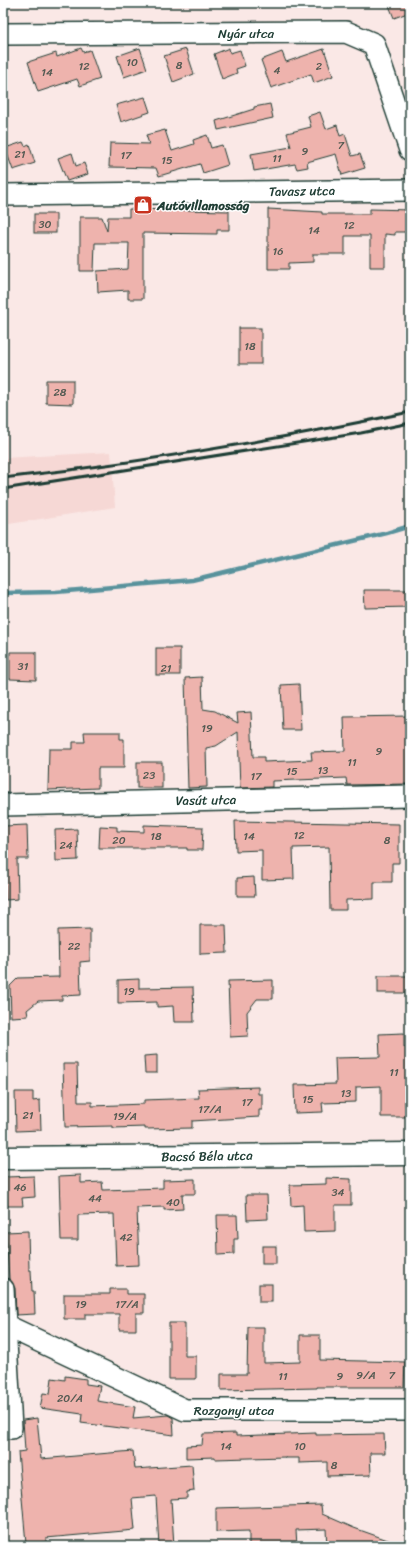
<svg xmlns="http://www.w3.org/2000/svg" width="413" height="1549" font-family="Sriracha,sans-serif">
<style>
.built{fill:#f6d8d5}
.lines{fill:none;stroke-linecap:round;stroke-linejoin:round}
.stream{stroke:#59929c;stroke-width:4.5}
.building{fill:#eeb3ad;stroke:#1f3d34}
.minor-casing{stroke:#1f3d34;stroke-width:24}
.major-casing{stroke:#1f3d34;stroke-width:25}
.minor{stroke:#fff;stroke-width:21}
.major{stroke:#fff;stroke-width:22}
.rail{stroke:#1f3d34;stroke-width:3}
.labels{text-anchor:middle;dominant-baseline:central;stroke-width:3;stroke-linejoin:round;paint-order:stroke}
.number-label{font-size:11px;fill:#535a52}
.street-label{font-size:13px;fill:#1f3d34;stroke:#fff}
.poi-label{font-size:13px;font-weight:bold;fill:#1f3d34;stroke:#fff;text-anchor:start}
</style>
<rect width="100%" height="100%" fill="#fae8e6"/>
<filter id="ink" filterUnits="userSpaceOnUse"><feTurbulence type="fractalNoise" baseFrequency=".025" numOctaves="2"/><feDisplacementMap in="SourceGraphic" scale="8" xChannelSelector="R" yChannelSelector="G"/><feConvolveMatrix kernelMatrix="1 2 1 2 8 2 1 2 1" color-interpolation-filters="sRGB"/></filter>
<g filter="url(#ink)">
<polygon class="built" points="111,452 115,507 3,525 3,458"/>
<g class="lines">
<polyline class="stream" points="3,593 56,592 192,580 387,533 410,526"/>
</g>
<g class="building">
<polygon points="388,3 410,3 410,12 394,18"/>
<polygon points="81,48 83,52 90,50 100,79 80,86 77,79 38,92 28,62 56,53 57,57"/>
<polygon points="140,48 147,69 124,77 117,56"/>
<polygon points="229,48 230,53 240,50 245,66 236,69 237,73 222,79 214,54"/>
<polygon points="186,49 194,74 173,82 164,56"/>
<polygon points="324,49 333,76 314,83 311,74 271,88 261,60 282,52 286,62"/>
<polygon points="145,97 150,112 121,122 116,105"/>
<polygon points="270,104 273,118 218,130 216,121 254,109 254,107"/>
<polygon points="320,112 326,129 337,125 340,136 345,134 352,156 360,154 365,168 342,175 336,154 307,162 308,167 297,169 295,164 254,171 251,154 291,147 287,133 311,127 308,116"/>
<polygon points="165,130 172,151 194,144 193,140 207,135 211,148 222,145 228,165 203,173 200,164 159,176 156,168 109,167 110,143 149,144 146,135"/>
<polygon points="23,142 25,146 29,144 35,163 13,170 5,148"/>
<polygon points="72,153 76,166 84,163 88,174 67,181 58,158"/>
<polygon points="129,209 229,211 229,230 217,230 217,234 143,233 143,299 128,299 128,290 98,292 97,271 128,269 129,243 95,243 94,271 80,271 80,217 102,217 107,231 108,217 129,217"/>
<polygon points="268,209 322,212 322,214 370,214 370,209 410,210 410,232 395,232 395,235 385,234 385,267 370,267 370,236 345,236 345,254 313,254 313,262 289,263 289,269 268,269"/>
<rect x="34" y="214" width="22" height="19"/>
<rect x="239" y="328" width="22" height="36"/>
<polygon points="46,380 73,380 73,404 46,403"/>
<polygon points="364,590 410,590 410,607 365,608"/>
<rect x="156" y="648" width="24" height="27"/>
<polygon points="10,652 36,652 36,680 10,679"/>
<polygon points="202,677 203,709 215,711 238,723 237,713 251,712 253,757 264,757 264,762 312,760 311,752 345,751 344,717 410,716 410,784 347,785 346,778 272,781 272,787 240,788 238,732 216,746 206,748 207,787 188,788 185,678"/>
<polygon points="299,684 301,730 283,730 281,685"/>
<polygon points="84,732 120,732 120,739 124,739 124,768 98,768 98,788 48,790 49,749 73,749 73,742 85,742"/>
<rect x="137" y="762" width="25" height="26"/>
<polygon points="235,821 399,824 399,863 392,863 392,882 374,882 374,899 346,900 346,910 330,910 329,847 293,848 294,879 262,880 262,850 236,851"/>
<polygon points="27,825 28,859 17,859 18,899 6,900 4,826"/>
<polygon points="144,825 203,827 202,850 187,850 187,848 99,848 100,826 117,827 117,831 144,832"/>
<polygon points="77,829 78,860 56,861 55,830"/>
<polygon points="254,877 255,896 237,896 237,878"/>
<polygon points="200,925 226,925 227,953 200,954"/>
<polygon points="90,929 90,961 80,962 81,995 62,996 62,1000 38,1001 27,1010 28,1016 11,1017 10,986 18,978 59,977 58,930"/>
<rect x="378" y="976" width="32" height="17"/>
<polygon points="139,979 139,988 193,987 194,1022 174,1022 173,1006 157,1007 157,1002 118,1003 118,980"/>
<polygon points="273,980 273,999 257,999 247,1012 248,1036 230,1037 228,981"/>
<polygon points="404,1033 404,1047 407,1047 408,1098 405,1098 406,1117 381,1117 381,1086 356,1087 356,1102 322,1103 323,1112 295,1113 294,1085 336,1084 335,1058 380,1057 379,1034"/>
<polygon points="157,1055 157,1073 145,1073 144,1056"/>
<polygon points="63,1064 77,1064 78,1102 92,1102 92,1106 144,1104 144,1100 199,1098 198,1089 258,1087 258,1094 262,1094 262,1110 259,1110 259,1117 192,1121 192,1128 145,1129 145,1127 113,1128 113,1126 65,1127"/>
<polygon points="15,1092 33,1092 33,1101 40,1100 41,1130 16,1131"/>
<polygon points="81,1175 81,1183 102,1182 103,1190 163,1188 163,1180 195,1179 195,1194 182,1194 183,1209 164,1210 164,1207 137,1208 139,1265 116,1266 114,1214 78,1215 78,1240 61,1240 59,1176"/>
<polygon points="34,1176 35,1197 22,1198 23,1206 7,1206 6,1177"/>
<polygon points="326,1178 351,1179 351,1205 335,1205 335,1231 304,1232 303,1205 291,1206 290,1185 326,1184"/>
<polygon points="246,1195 267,1195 268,1219 247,1220"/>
<polygon points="217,1215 237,1215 238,1239 234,1239 234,1254 218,1255"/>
<polygon points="28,1231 29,1270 31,1270 32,1291 34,1291 35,1314 16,1315 15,1288 9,1279 6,1232"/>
<rect x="262" y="1246" width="14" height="18"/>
<rect x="259" y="1284" width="13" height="18"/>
<polygon points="110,1289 126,1289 126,1294 144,1294 144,1313 136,1313 136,1330 119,1330 119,1314 85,1314 85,1319 64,1319 64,1294 110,1294"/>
<polygon points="169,1323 185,1323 185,1356 196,1356 196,1379 169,1379"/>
<polygon points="248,1327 264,1327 264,1363 300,1362 300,1335 320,1335 320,1360 405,1362 404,1387 317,1387 317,1388 221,1390 221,1374 247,1374"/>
<polygon points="65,1376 86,1379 86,1384 100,1386 97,1401 135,1407 133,1418 168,1415 173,1418 174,1435 81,1423 82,1414 40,1408 43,1393 50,1394 52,1378 65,1380"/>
<polygon points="37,1418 41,1459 133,1451 135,1469 192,1465 194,1491 187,1492 187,1498 171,1499 174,1546 159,1546 156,1496 132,1498 135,1530 46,1538 46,1542 26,1544 18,1452 25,1451 23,1420"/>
<polygon points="236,1433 236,1436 316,1433 316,1435 384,1434 385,1453 370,1453 371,1475 327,1476 327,1462 299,1463 299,1458 285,1458 285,1457 215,1459 215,1457 186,1458 186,1446 202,1445 203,1434"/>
<polygon points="321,1505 322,1514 354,1528 399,1544 399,1546 327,1546 326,1529 296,1530 297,1546 249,1546 249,1531 216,1532 216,1508"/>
</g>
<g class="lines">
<defs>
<g id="minor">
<polyline points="3,34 346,32 374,44 410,150"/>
<polyline points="3,195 410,190"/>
<polyline points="3,805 410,796"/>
<polyline points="3,1289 5,1325 185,1410 410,1410"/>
<polyline points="5,1325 11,1428"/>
</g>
<polyline id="major" points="3,1158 410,1154"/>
</defs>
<use href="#minor" class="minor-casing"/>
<use href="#major" class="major-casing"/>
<use href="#minor" class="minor"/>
<use href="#major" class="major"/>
<g class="rail">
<path d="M3,478C139,463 276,440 410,412"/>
<polyline points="3,489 361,433 410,423"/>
</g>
</g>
</g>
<defs>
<symbol id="shop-square" viewBox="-11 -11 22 22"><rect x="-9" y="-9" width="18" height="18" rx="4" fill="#c8321e" stroke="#fff"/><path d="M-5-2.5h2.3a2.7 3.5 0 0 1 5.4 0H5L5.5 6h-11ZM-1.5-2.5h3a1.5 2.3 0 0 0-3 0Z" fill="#fff"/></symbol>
</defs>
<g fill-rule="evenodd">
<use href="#shop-square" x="132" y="194" width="22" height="22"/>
</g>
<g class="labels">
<g class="number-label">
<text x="132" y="62">10</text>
<text x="179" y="65">8</text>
<text x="84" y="66">12</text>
<text x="319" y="66">2</text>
<text x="277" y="70">4</text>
<text x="47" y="72">14</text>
<text x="341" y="145">7</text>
<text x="305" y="151">9</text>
<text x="20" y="154">21</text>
<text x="126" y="155">17</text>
<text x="277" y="158">11</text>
<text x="167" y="160">15</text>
<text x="45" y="224">30</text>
<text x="349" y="225">12</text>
<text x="314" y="230">14</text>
<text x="278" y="251">16</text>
<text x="250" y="346">18</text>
<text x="60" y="392">28</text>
<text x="23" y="666">31</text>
<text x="166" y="668">21</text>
<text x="207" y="728">19</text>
<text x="379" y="751">9</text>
<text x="352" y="762">11</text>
<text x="323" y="770">13</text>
<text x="292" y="771">15</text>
<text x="149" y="775">23</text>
<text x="256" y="776">17</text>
<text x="299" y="835">12</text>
<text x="156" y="836">18</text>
<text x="249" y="836">14</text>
<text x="119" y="840">20</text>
<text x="387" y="840">8</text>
<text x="66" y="845">24</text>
<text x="74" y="946">22</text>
<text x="129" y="991">19</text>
<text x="394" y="1072">11</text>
<text x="346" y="1093">13</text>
<text x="308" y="1099">15</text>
<text x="247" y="1102">17</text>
<text x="210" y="1109">17/A</text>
<text x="28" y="1115">21</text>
<text x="125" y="1116">19/A</text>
<text x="20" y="1187">46</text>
<text x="338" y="1192">34</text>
<text x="95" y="1198">44</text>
<text x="173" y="1202">40</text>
<text x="126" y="1237">42</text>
<text x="81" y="1304">19</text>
<text x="127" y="1304">17/A</text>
<text x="366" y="1375">9/A</text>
<text x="392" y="1375">7</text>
<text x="283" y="1376">11</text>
<text x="340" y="1376">9</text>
<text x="70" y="1398">20/A</text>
<text x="226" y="1446">14</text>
<text x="300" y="1446">10</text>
<text x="334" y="1465">8</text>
</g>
<g class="street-label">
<text x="246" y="33">Nyár utca</text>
<text transform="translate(302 191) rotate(-1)">Tavasz utca</text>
<text transform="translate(206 800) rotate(-1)">Vasút utca</text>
<text transform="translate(207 1156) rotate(-1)">Bacsó Béla utca</text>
<text x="234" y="1410">Rozgonyi utca</text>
</g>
<g class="poi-label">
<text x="157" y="205">Autóvillamosság</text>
</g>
</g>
<rect width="413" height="1549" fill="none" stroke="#fff" stroke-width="16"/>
<rect x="8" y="8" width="397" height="1533" fill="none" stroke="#1f3d34" stroke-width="1.5" filter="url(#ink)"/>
</svg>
